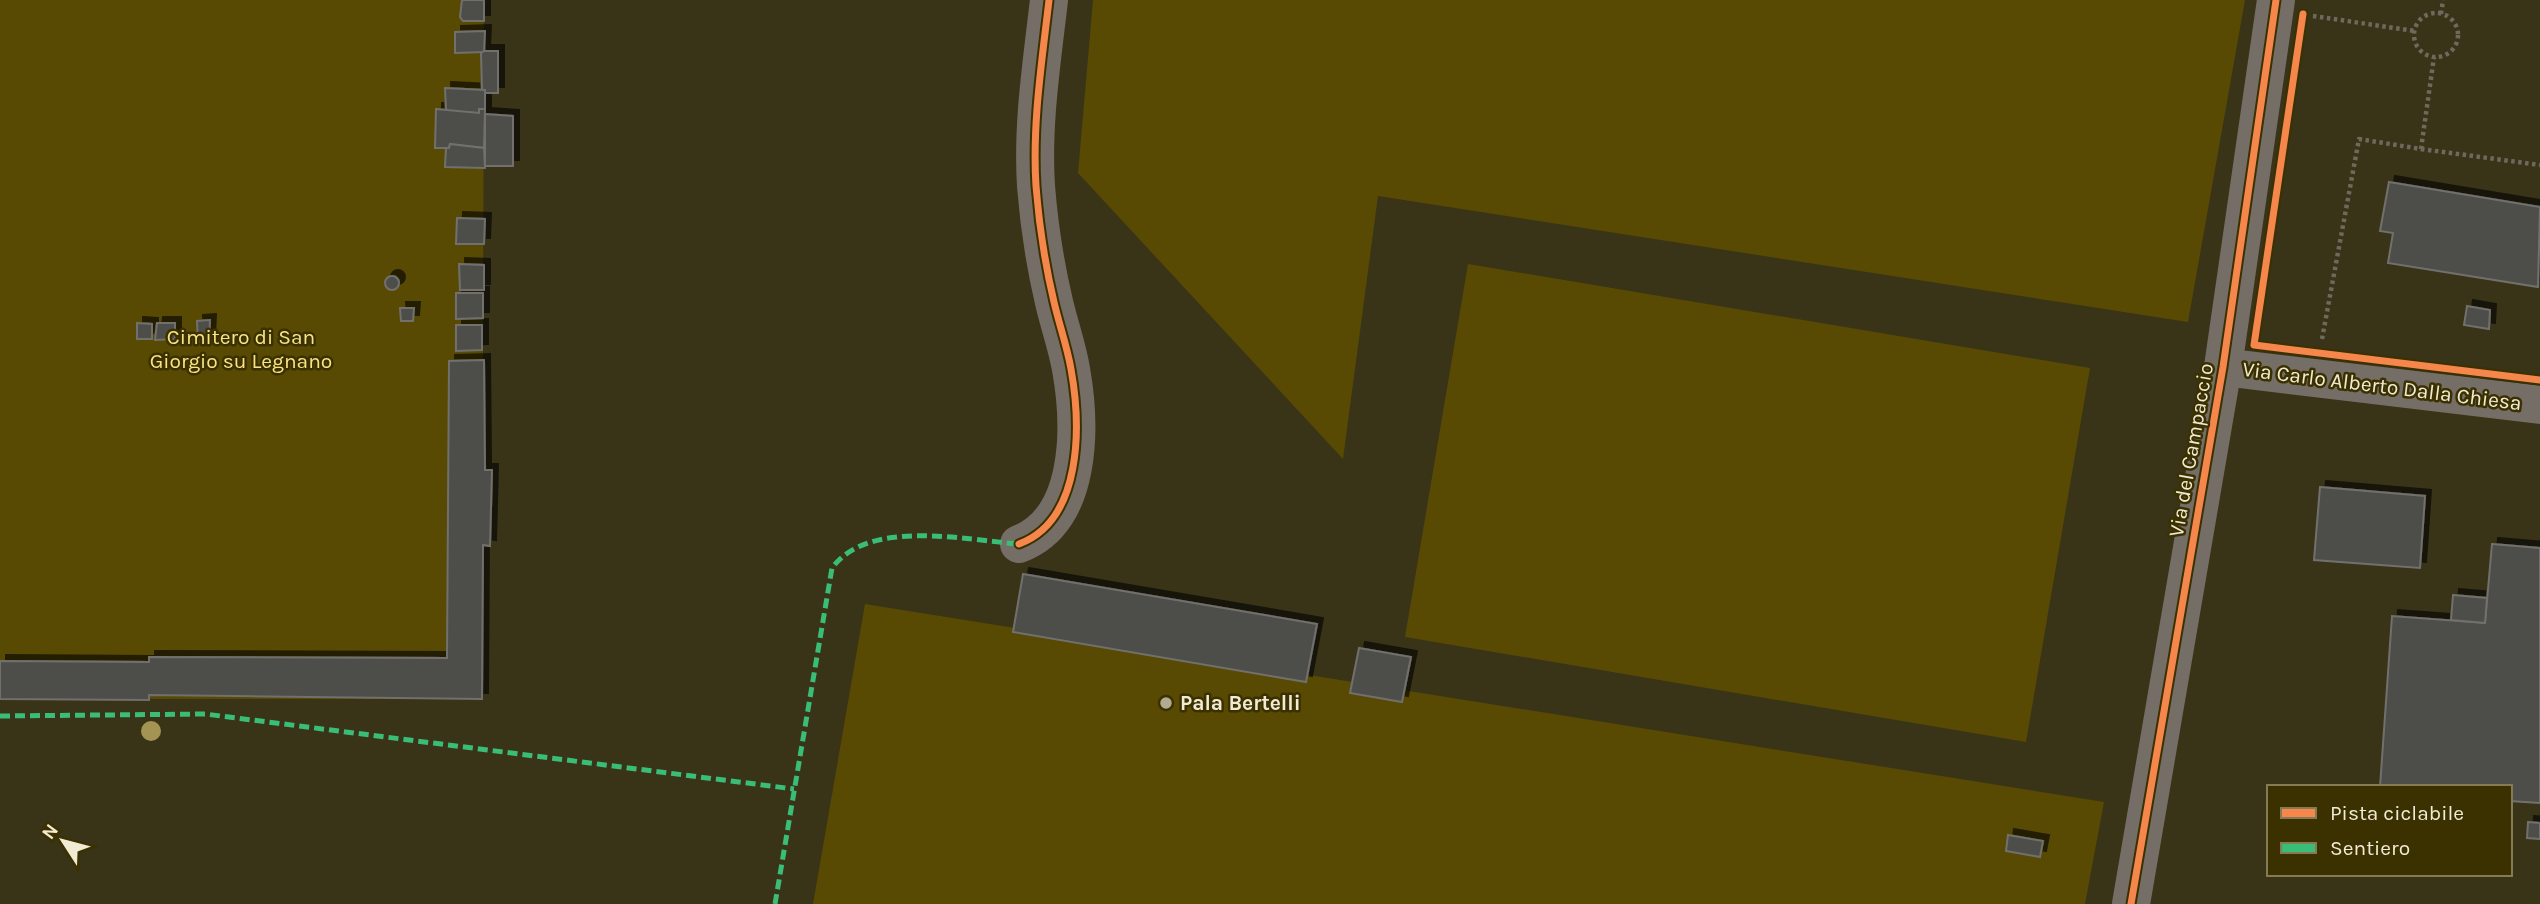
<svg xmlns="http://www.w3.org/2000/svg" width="2540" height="904" font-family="Karla,sans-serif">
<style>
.green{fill:#584a03}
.building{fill:#4e4d49;stroke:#71706c;stroke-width:2;filter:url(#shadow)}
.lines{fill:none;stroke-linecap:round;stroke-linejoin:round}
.path{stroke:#6f695d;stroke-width:4.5;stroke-dasharray:3.5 3.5;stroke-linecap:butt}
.street{stroke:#756e67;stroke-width:38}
.quiet{stroke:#3abd76;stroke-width:5;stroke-dasharray:10 5;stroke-linecap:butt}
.cycleway-casing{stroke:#3b3100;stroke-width:11}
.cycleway{stroke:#f5874c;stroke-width:7}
.tree{fill:#a39453}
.poi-dot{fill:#b1ab92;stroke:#3b3100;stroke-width:2.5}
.labels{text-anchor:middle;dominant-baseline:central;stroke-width:5;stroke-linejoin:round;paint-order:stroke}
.park-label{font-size:21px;fill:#f9e383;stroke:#3b3100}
.street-label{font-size:21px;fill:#f1ebd3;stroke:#3b3100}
.poi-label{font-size:21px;font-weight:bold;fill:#f1ebd3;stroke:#3b3100;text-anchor:start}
</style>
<defs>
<filter id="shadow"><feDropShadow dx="6" dy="-6" stdDeviation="0" flood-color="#0009"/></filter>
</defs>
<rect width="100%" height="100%" fill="#393318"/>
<g class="green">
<polygon points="0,0 484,0 482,699 0,699"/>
<polygon points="1093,0 2245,0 2188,322 1378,196 1343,459 1078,173"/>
<polygon points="1468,264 2090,368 2026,742 1405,637"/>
<polygon points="865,604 2104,802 2085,904 813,904"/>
</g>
<g class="building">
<polygon points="462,0 484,0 484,21 463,21 460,17"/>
<polygon points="485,31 484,52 455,53 455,32"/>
<polygon points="484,51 498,51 498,93 485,93 482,90 481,53"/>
<polygon points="445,88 485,90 485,109 479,109 479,113 450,112 446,109"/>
<polygon points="436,109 479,113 479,109 485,109 484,148 450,144 449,148 435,148"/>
<polygon points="485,114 513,116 513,166 485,166"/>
<polygon points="450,144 484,148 485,168 445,167 446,148 449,148"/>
<polygon points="2389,182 2540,207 2538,287 2388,263 2393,233 2380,231"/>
<polygon points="457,218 485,219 484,244 456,244"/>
<polygon points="459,264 484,265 484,290 460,290"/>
<circle cx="392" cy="283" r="7"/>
<polygon points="456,293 483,293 483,318 456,319"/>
<polygon points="2467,306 2490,310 2489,329 2464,325"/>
<polygon points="400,308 414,308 413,321 401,321"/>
<polygon points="210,320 209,341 198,342 197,321"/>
<polygon points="137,323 152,324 152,339 137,339"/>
<polygon points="157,323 175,323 175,339 155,340"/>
<polygon points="456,325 482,325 482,350 456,351"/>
<polygon points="484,360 485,470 492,470 490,546 483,545 482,699 149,695 149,700 0,699 0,661 149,662 149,657 447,658 449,361"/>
<polygon points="2320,487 2425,496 2420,568 2314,560"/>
<polygon points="2492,544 2540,548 2540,803 2510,801 2510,787 2380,787 2392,616 2485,623"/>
<polygon points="1023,574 1317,624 1306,682 1013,632"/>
<polygon points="2453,595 2487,598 2485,623 2451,620"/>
<polygon points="1359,648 1411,657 1402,702 1350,693"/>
<polygon points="2528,822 2540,823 2540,839 2527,838"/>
<polygon points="2008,835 2043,841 2040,857 2006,851"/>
</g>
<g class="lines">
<g class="path">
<circle cx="2436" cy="35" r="22"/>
<polyline points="2441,14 2443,0"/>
<polyline points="2313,16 2415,31"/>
<polyline points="2421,149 2540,165"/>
<polyline points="2322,339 2359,139 2421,149 2434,57"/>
</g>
<g class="street">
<polyline points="2223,367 2540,405"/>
<path d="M1019,544C1083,520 1081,425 1071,369C1067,346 1059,324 1054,302C1045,264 1039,224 1036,186C1032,124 1042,61 1049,0"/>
<polyline points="2131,904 2223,367 2276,0"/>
</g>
<g class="quiet">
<polyline points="0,716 205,714 794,789"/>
<path d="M775,904L832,568C869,518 965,540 1019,544"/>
</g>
<defs>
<g id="cycleway">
<polyline points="2303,14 2254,345 2540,380"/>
<path d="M1019,544C1083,520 1081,425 1071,369C1067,346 1059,324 1054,302C1045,264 1039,224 1036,186C1032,124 1042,61 1049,0"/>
<polyline points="2131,904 2223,367 2276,0"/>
</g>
</defs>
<use href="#cycleway" class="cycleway-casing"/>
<use href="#cycleway" class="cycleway"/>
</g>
<circle class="tree" cx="151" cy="731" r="10"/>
<circle class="poi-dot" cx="1166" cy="703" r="7"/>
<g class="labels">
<g class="park-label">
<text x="241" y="337">Cimitero di San<tspan x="241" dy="24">Giorgio su Legnano</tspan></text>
</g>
<g class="street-label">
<text transform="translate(2382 386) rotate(7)">Via Carlo Alberto Dalla Chiesa</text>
<text transform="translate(2191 450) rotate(-80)">Via del Campaccio</text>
</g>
<g class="poi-label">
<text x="1180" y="703">Pala Bertelli</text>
</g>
</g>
<rect x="2267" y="785" width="245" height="91" fill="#3b3100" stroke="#847b54" stroke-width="2"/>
<rect x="2281" y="808" width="35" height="10" fill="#f5874c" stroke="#847b54" stroke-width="2"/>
<text x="2330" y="820" font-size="21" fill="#f1ebd3">Pista ciclabile</text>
<rect x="2281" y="843" width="35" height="10" fill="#3abd76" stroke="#847b54" stroke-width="2"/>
<text x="2330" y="855" font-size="21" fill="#f1ebd3">Sentiero</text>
<g transform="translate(63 841) rotate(306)" stroke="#3b3100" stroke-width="5" paint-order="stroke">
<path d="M0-5L12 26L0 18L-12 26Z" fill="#f1ebd3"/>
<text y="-10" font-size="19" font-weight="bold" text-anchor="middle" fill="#f1ebd3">N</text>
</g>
</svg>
